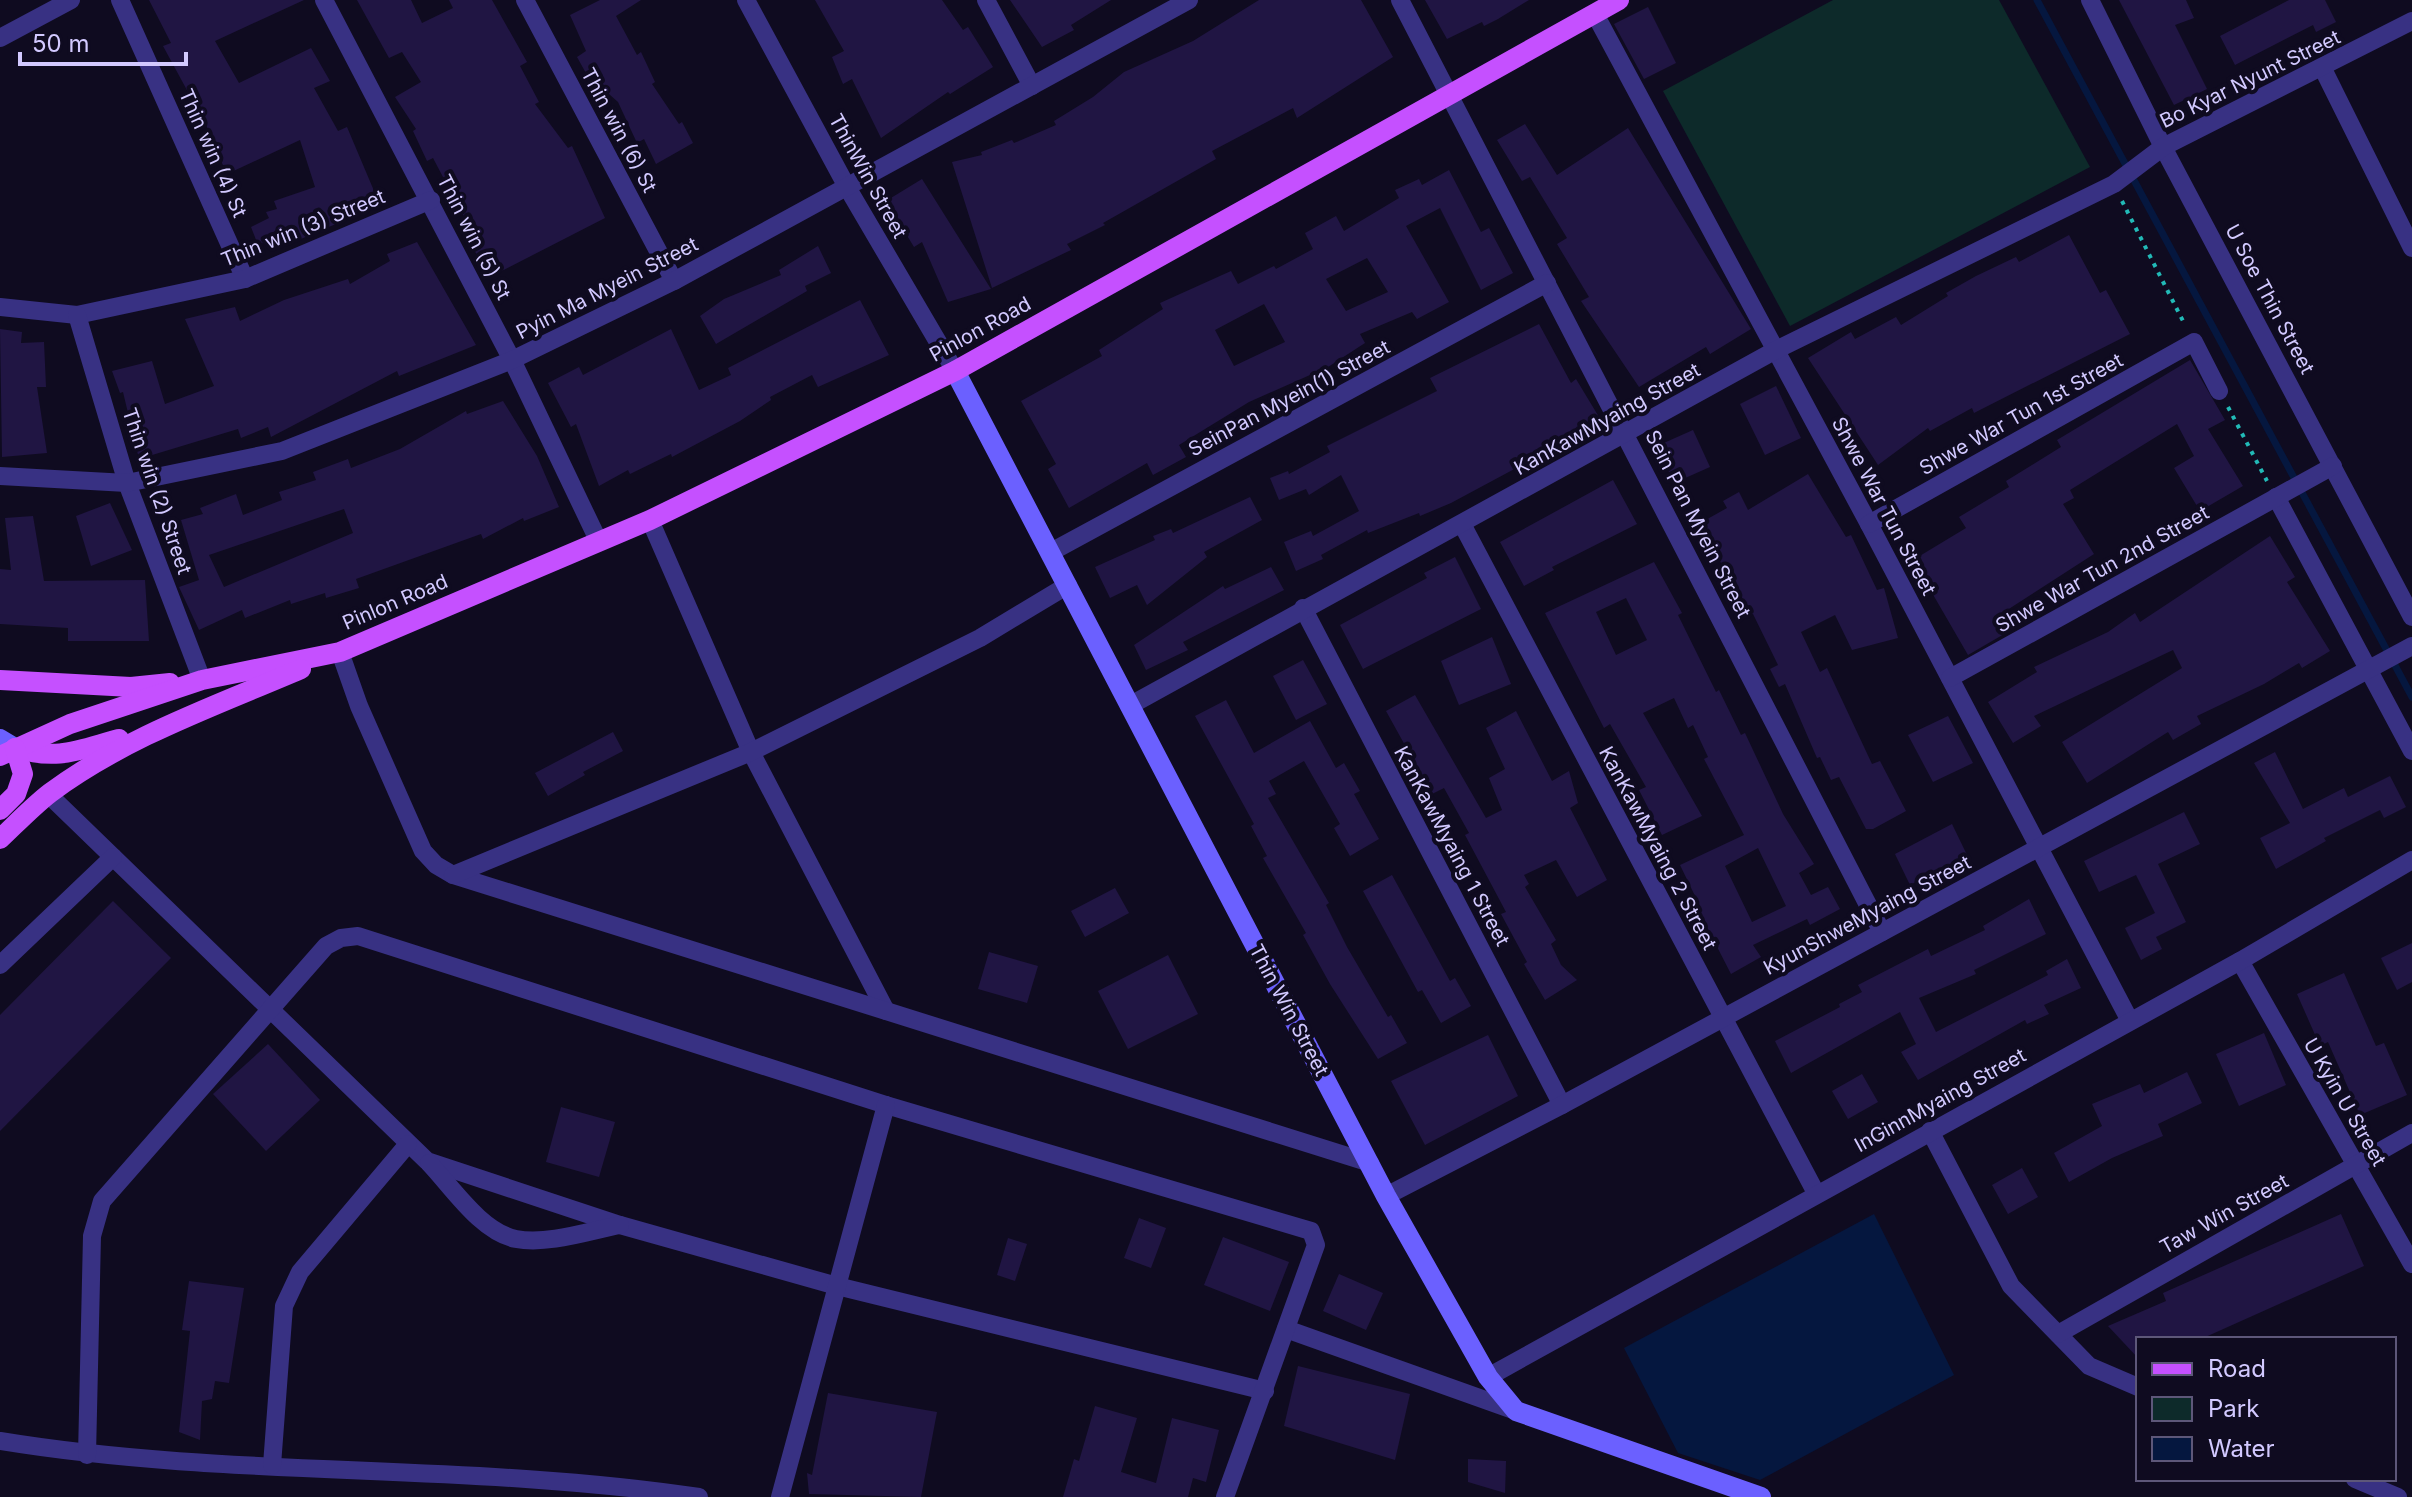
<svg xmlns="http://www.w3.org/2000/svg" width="2412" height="1497" font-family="Inter,sans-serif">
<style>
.green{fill:#0d2a2a}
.water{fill:#05173f}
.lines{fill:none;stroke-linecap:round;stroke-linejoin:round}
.stream{stroke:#05173f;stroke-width:7}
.building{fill:#201543;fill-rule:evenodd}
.path{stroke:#22bab7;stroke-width:4;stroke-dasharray:4 6;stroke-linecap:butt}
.minor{stroke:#383183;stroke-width:18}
.secondary{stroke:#6b60ff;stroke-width:20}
.primary{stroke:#c550ff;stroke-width:20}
.labels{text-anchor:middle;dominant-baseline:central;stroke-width:8;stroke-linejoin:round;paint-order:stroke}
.street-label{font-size:20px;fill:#d2c9ff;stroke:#0f0b20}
</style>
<rect width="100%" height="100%" fill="#0f0b20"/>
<polygon class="green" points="1833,0 1999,0 2090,167 1790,326 1663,91"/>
<polygon class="water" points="1874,1214 1954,1375 1760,1480 1678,1453 1624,1348"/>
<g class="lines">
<polyline class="stream" points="2037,0 2412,697"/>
</g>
<g class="building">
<polygon points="149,0 304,0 215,41 239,83 311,48 330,81 314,88 338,131 347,127 380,205 273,251 268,241 258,245 251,227 269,218 266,212 277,209 274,201 315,187 300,140 227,174 217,152 220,151 163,46 171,43"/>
<polygon points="357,0 411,0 422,23 453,8 449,0 492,0 527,62 520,66 539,102 535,104 568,148 572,146 605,218 488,278 469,239 474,236 433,158 427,161 413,131 416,129 395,97 421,82 402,52 389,58"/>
<polygon points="600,0 641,0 616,16 637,55 641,52 655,82 652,84 679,124 682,122 693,143 656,164 644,139 637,143 618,102 609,94 601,94 591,73 587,75 577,57 586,51 570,15"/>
<polygon points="815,0 942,0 963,30 968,27 993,67 950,94 948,92 881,138 852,79 843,84 832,57 844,51"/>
<polygon points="1010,0 1111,0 1071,25 1074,30 1042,47"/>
<polygon points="1259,0 1361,0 1393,57 1297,118 1293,108 1212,151 1216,159 1103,223 1105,225 1067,244 1071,250 992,288 952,162 982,155 981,152 1012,140 1014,143 1056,125 1054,121 1093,97 1124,72 1193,41"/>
<polygon points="1425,0 1529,0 1498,19 1484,26 1482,22 1447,39"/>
<polygon points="2119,0 2186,0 2194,18 2175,25 2207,89 2174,105"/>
<polygon points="2289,0 2325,0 2336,22 2316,32 2313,25 2235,65 2220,36"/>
<polygon points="1648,7 1676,63 1644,79 1614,24"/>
<polygon points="1525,124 1557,175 1628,128 1751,329 1710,354 1706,347 1639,387 1581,301 1589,297 1557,244 1567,238 1530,177 1522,181 1497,140"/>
<path d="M1449,170L1481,232L1489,228L1513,273L1481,290L1440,208L1406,226L1449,302L1417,319L1412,312L1360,334L1365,343L1328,367L1249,402L1179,445L1186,457L1153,475L1147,463L1069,508L1048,469L1056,464L1021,401L1102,356L1099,350L1163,309L1160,303L1231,271L1238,284L1274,266L1276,269L1313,249L1305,233L1336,216L1344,231L1399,198L1395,190L1419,179L1422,185ZM1367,258L1388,292L1346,311L1326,279ZM1264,304L1285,342L1234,366L1215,330Z"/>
<polygon points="922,179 991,289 948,302 922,242 914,247 886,201"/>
<polygon points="2069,235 2100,293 2106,290 2130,334 1974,413 1972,408 1930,431 1928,428 1878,465 1808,358 1851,332 1855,339 1896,317 1901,325 1948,296 1946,293 1976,276 2016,257 2019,262"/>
<polygon points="417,242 476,345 399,376 397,371 271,437 268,427 241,438 238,429 139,459 123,392 120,393 112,371 152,361 165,404 214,386 185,319 235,307 240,321 284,300 348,279 350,284 390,261 387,254"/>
<polygon points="818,246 831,273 805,286 807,291 716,344 700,316 724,299 781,275 779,270"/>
<polygon points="860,300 889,355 818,387 812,375 770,397 771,400 740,421 672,457 671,454 630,474 628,470 599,486 576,424 571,427 548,383 579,367 583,375 671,329 699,390 731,375 728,368"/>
<polygon points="1539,324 1571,383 1576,379 1602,422 1451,503 1420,516 1419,513 1368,533 1367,530 1321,555 1323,559 1296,571 1284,542 1311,531 1313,536 1359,511 1341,475 1309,495 1306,489 1279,500 1270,478 1288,471 1289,474 1330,452 1327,446 1437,391 1430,378"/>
<polygon points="0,329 22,332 21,343 44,342 46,387 37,387 47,453 2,457"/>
<polygon points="2190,360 2225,420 2208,429 2243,486 2200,511 2174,468 2194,456 2177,424 2070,490 2074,498 2063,504 2094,554 2001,614 2011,630 1968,655 1913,560 1966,528 1959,517 2009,487 2006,481 2061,447 2057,440"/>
<polygon points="1776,386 1801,438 1765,455 1740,404"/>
<path d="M503,401L537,456L559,507L524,521L523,518L483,539L481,534L356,579L359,588L326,598L325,593L291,604L290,600L245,618L242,610L199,630L179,587L199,580L181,520L203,514L200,508L236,494L243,515L282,500L279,492L316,480L313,472L348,459L351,468L400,449L466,411L467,414ZM344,509L353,533L224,587L209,555Z"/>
<polygon points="1693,430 1710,467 1674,483 1657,446"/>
<polygon points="1808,474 1846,537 1851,535 1877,590 1884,588 1898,638 1852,650 1835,615 1801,632 1820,672 1827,668 1872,764 1880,761 1906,811 1873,829 1866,829 1839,777 1831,780 1820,757 1817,758 1785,684 1779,687 1770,669 1778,665 1753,614 1746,617 1702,522 1727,508 1723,501 1739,492 1748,510"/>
<polygon points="1613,480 1637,524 1552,567 1554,570 1524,586 1500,542"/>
<polygon points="1250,497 1262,520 1204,552 1207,557 1147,605 1137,585 1110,598 1095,567 1155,540 1153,536 1171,529 1173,533"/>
<polygon points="110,503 132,550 91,566 76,516"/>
<polygon points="33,516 44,581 145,580 149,641 68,641 68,628 0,624 0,569 11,570 5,518"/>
<polygon points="2270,536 2295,577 2287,582 2330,651 2302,668 2299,663 2264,684 2197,716 2201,724 2173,740 2168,732 2087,783 2062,742 2182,668 2173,650 2034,716 2041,726 2013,743 1988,702 2037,672 2034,667 2108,632 2135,613 2140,622"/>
<polygon points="1455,557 1481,609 1363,669 1340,625 1427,578 1424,573"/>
<path d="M1654,562L1682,613L1678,615L1716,692L1719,690L1741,735L1745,733L1783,814L1814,864L1799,873L1811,895L1828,887L1840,909L1810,925L1807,919L1753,945L1761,957L1731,974L1693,900L1696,898L1680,865L1744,835L1704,759L1708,757L1693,725L1688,728L1674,698L1643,713L1702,816L1662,835L1639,790L1646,787L1610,724L1604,728L1545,613ZM1626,598L1647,640L1616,655L1596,612ZM1758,848L1786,906L1752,922L1725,866Z"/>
<polygon points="1271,567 1284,590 1183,642 1188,650 1146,670 1134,645 1223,586 1225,589"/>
<polygon points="1492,637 1511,684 1459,705 1441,661"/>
<polygon points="1303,660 1327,704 1296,720 1273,676"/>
<polygon points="1415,695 1486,818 1502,810 1489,778 1505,769 1486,728 1516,711 1552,781 1569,771 1578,803 1570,808 1607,880 1577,897 1556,860 1524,875 1529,884 1525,887 1556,940 1551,944 1561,965 1577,980 1545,1000 1524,964 1527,962 1501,914 1506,912 1465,835 1469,833 1444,788 1432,794 1386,711"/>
<polygon points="1226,700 1254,753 1310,721 1336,768 1344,763 1360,791 1354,794 1379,839 1350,856 1334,828 1340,824 1304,761 1269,781 1276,794 1268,798 1329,903 1326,905 1347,947 1388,1017 1391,1015 1407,1043 1378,1059 1330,984 1303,935 1306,933 1263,858 1267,856 1251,826 1254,824 1195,716"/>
<polygon points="1948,716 1973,763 1933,782 1908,735"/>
<polygon points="613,732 623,751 583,772 585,775 548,796 535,773"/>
<polygon points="2275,752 2303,809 2344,788 2348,797 2390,776 2406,807 2384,818 2380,810 2324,838 2326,841 2276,869 2260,838 2290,823 2254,763"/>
<polygon points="2184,812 2200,844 2158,864 2186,922 2156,937 2162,949 2141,960 2125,928 2155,913 2136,875 2099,892 2084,861"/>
<polygon points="1952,824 1967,855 1910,885 1895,854"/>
<polygon points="1392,875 1450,981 1455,978 1471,1006 1441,1023 1422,990 1418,992 1363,891"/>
<polygon points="1115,888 1129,913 1085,937 1071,911"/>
<polygon points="2029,899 2046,934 1974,970 1976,974 1919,998 1936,1032 2048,975 2046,971 2067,959 2081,988 2044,1005 2049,1014 2027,1024 2025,1020 1918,1080 1901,1052 1916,1044 1900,1012 1791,1073 1775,1041 1840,1007 1839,1004 1862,992 1858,985 1928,949 1931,956 1985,930 1983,926"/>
<polygon points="113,901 171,958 0,1131 0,1015"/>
<polygon points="2412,943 2412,982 2397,990 2381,958"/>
<polygon points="989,952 1038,966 1027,1003 978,989"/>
<polygon points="1168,955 1198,1014 1128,1049 1098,991"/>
<polygon points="2344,973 2376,1046 2384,1043 2407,1095 2360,1115 2328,1042 2320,1046 2297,994"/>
<polygon points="2264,1033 2286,1085 2239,1106 2216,1054"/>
<polygon points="1488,1035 1518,1096 1425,1145 1391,1081"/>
<polygon points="268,1044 320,1100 266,1151 213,1094"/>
<polygon points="2187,1072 2202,1103 2158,1124 2163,1136 2112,1158 2069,1182 2054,1153 2102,1126 2092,1104 2140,1084 2144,1093"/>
<polygon points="1862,1074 1878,1102 1848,1119 1832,1091"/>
<polygon points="561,1107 615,1122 599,1177 546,1162"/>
<polygon points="2022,1168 2038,1197 2008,1214 1992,1185"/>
<polygon points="2341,1214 2364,1266 2201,1339 2138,1339 2138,1358 2108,1326 2166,1301 2163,1293"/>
<polygon points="1139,1218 1166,1228 1151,1268 1124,1258"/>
<polygon points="1223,1237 1289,1262 1270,1311 1204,1285"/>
<polygon points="1008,1238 1027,1244 1015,1281 997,1275"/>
<polygon points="1339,1274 1383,1293 1366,1330 1323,1311"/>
<polygon points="189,1281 244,1288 229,1383 215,1381 212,1399 202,1401 200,1440 179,1432 190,1331 182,1330"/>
<polygon points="1298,1366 1410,1394 1395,1460 1284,1426"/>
<polygon points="828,1393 937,1412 921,1497 809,1494 807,1473 812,1475"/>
<polygon points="1095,1406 1137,1418 1121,1472 1156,1483 1172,1418 1219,1430 1206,1482 1193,1478 1188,1497 1063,1497 1074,1459 1079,1461"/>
<polygon points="1468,1459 1506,1461 1505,1493 1468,1482"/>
</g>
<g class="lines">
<g class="path">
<polyline points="2122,201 2185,325"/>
<polyline points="2228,407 2267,481"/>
</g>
<g class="minor">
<polyline points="120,0 245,279"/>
<polyline points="324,0 512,360 599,542"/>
<polyline points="525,0 674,281"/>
<polyline points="746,0 847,187 955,371"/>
<polyline points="986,0 1032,86"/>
<polyline points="1400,0 1882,932"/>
<polyline points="2090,0 2163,147 2412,617"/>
<polyline points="1595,14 1869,524 2130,1021"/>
<polyline points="0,38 71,0"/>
<polyline points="2323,69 2412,248"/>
<polyline points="0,307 77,315 245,279 431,200"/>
<polyline points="77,315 127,483 202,680"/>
<polyline points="0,476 127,483 282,451 512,360 674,281 1189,0"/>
<polyline points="2276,497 2412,751"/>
<polyline points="650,520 751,752 886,1011"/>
<polyline points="1462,524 1816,1193"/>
<polyline points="1869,524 2194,342 2219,391"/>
<polyline points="1051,552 1547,283"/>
<polyline points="1303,608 1562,1105"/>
<polyline points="340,652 359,706 423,851 436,865 453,875 1370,1163"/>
<polyline points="1950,678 2333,466"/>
<polyline points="1129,706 1776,350 2114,184 2163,147 2412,21"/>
<polyline points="48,794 427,1161 620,1225 837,1286 1265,1391"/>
<polyline points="453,875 751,752 980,638 1068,585"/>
<polyline points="2240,961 2412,1264"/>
<polyline points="0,965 113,857"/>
<polyline points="1930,1131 2011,1286 2089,1366 2138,1387"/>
<path d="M429,1163C452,1187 481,1232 516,1239C548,1245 589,1231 620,1225"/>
<polyline points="1386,1196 1562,1105 2412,646"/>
<polyline points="1286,1329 1516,1411"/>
<polyline points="2058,1334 2412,1133"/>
<polyline points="1488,1377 2240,961 2412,860"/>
<path d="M0,1441C231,1479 467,1462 699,1497"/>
<polyline points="87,1455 92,1236 102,1201 326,946 341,938 358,936 886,1105 1311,1231 1316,1245 1225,1497"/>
<polyline points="272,1465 284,1306 300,1272 408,1144"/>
<polyline points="2355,1479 2398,1497"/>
<polyline points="780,1497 886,1105"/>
</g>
<g class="secondary">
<polyline points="955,371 1386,1196 1488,1377 1516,1411 1761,1497"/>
<polyline points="0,739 15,748"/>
</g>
<g class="primary">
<polyline points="0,680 131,687 170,683"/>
<path d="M15,748C58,761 78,750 119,739"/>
<polyline points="0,756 70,724 202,680 340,652 650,520 955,371 1619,0"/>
<polyline points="0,810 16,794 23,774 15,748"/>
<path d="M0,839C16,824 32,807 50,793C125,737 215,706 301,669"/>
</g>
</g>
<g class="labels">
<g class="street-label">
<text transform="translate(2250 79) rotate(-26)">Bo Kyar Nyunt Street</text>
<text transform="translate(619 130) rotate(62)">Thin win (6) St</text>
<text transform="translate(213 153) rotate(66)">Thin win (4) St</text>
<text transform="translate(868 176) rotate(61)">ThinWin Street</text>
<text transform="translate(303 228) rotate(-22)">Thin win (3) Street</text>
<text transform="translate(474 237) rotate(63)">Thin win (5) St</text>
<text transform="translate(607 288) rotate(-27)">Pyin Ma Myein Street</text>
<text transform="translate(2270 299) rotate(62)">U Soe Thin Street</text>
<text transform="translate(980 329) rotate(-29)">Pinlon Road</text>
<text transform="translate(1289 398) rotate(-28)">SeinPan Myein(1) Street</text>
<text transform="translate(2021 414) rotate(-29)">Shwe War Tun 1st Street</text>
<text transform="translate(1607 419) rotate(-29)">KanKawMyaing Street</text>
<text transform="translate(157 491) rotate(71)">Thin win (2) Street</text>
<text transform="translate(1884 506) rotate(62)">Shwe War Tun Street</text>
<text transform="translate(1698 524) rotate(63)">Sein Pan Myein Street</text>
<text transform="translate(2102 569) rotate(-29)">Shwe War Tun 2nd Street</text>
<text transform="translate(395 602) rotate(-23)">Pinlon Road</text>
<text transform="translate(1452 846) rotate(62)">KanKawMyaing 1 Street</text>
<text transform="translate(1658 848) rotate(62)">KanKawMyaing 2 Street</text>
<text transform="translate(1867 915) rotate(-28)">KyunShweMyaing Street</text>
<text transform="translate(1289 1010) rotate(62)">Thin Win Street</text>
<text transform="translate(1940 1100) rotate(-29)">InGinnMyaing Street</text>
<text transform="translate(2345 1102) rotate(60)">U Kyin U Street</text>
<text transform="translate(2224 1214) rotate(-29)">Taw Win Street</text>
</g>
</g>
<rect x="2136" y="1337" width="260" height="144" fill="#0f0b20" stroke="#5d5779" stroke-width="2"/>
<rect x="2152" y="1363" width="40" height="12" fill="#c550ff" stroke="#5d5779" stroke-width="2"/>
<text x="2208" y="1377" font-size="24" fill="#d2c9ff">Road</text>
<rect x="2152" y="1397" width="40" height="24" fill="#0d2a2a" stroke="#5d5779" stroke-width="2"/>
<text x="2208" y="1417" font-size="24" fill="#d2c9ff">Park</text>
<rect x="2152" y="1437" width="40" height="24" fill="#05173f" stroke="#5d5779" stroke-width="2"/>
<text x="2208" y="1457" font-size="24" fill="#d2c9ff">Water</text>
<path d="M20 52v12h166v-12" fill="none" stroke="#d2c9ff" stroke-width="4"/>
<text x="32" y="52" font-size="24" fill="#d2c9ff" stroke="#0f0b20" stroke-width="6" paint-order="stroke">50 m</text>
</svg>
